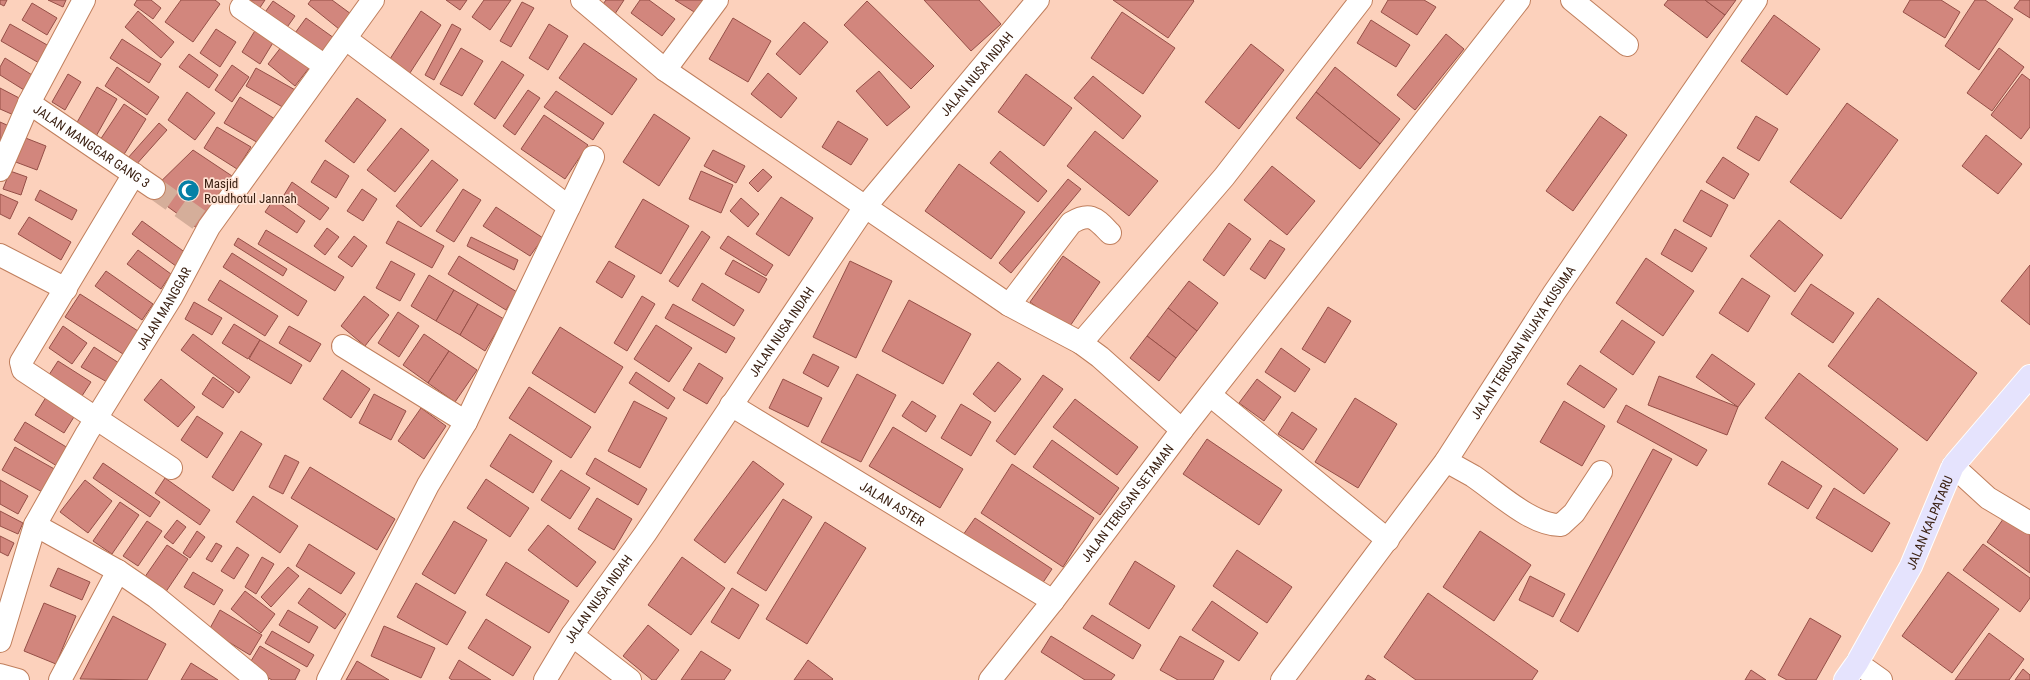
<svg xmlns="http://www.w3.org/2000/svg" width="2030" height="680" font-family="'Roboto Condensed',sans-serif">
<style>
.building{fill:#d2867d;stroke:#954f47}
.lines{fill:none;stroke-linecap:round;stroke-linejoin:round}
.minor-tunnel{stroke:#d5ae9a;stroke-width:22;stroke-dasharray:22 11;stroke-linecap:butt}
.minor-casing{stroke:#c07f5d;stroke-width:24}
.major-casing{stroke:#fff;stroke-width:24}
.minor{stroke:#fff;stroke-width:22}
.major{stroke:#e5e3fd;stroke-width:22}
.labels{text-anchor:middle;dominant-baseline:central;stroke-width:3.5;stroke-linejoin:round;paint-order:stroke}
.street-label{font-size:13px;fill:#3b2113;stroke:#ffe2d3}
.poi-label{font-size:13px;fill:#3b2113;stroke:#ffe2d3;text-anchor:start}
</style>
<rect width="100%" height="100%" fill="#fcd1bc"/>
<g class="building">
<polygon points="0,0 7,0 4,6 0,4"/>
<polygon points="48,0 66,0 63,7"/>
<polygon points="137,0 151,0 161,8 153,19 134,5"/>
<polygon points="181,0 215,0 220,4 193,42 165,22"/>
<polygon points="241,0 265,0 257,12"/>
<polygon points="311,0 332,0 351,14 339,29 308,4"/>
<polygon points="446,0 467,0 460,10"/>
<polygon points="484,0 511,0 490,30 472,17"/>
<polygon points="606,0 624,0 611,20 598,11"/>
<polygon points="640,0 649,0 675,19 662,36 631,13"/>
<polygon points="675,0 709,0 699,15"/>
<polygon points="924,0 979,0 1001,24 971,51"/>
<polygon points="1113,0 1193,0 1194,1 1168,38"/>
<polygon points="1388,0 1424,0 1436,7 1417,35 1381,12"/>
<polygon points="1668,0 1705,0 1725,15 1707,38 1664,5"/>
<polygon points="1705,0 1736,0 1725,15"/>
<polygon points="1910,0 1941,0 1960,12 1945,38 1903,12"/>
<polygon points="1975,0 1985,0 2013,19 1979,70 1945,46"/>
<polygon points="2020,0 2030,0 2030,18 2014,8"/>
<polygon points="273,1 295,16 283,33 261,18"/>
<polygon points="867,1 934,66 911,89 844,25"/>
<polygon points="522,2 534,8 511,47 500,41"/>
<polygon points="32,3 57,18 47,35 22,20"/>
<polygon points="138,11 174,42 161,58 125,27"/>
<polygon points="421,11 441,25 408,76 388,62"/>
<polygon points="1122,12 1175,48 1143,94 1091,58"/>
<polygon points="1774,15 1820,49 1787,95 1741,61"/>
<polygon points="306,18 334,38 318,61 290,40"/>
<polygon points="733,18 771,41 748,82 709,59"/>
<polygon points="1371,20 1410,45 1396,67 1357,43"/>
<polygon points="804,22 828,42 800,75 776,54"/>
<polygon points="10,24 56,50 46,67 1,41"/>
<polygon points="452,24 461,29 434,80 425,75"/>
<polygon points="549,24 568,36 548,70 529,58"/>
<polygon points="216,29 236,42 220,67 200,53"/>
<polygon points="256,29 274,41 260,64 242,52"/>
<polygon points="1446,34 1464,49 1415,110 1397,95"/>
<polygon points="122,39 161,64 149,83 110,58"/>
<polygon points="584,43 637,79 612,115 559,78"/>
<polygon points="1251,44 1284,70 1239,129 1205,102"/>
<polygon points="282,46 309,68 295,86 268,64"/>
<polygon points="461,48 483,61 462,96 440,84"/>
<polygon points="1999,48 2024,67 1992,111 1967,93"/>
<polygon points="189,54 218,75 209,88 179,67"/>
<polygon points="5,58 40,80 32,95 0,75 0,67"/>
<polygon points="502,61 524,75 495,119 474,104"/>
<polygon points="232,65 249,77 232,102 215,90"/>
<polygon points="117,67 159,97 147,115 105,86"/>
<polygon points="1335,67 1400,119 1380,144 1316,92"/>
<polygon points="256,68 297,91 286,109 246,86"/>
<polygon points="879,71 910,107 887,126 856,91"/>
<polygon points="768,73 797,98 781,118 751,94"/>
<polygon points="68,74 81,82 65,110 52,102"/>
<polygon points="1026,74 1072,108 1044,146 998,112"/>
<polygon points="2022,74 2030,80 2030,127 2021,139 1991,115"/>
<polygon points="1093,76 1141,116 1123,139 1074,98"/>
<polygon points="97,87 117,99 95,138 75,126"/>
<polygon points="0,88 23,100 16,116 0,109"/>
<polygon points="528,90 540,98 515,135 503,126"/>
<polygon points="556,91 604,123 593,140 544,107"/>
<polygon points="187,92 215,113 195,140 168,120"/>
<polygon points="1316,92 1380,144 1360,169 1296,118"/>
<polygon points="240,97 275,119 260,144 224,123"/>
<polygon points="357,98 386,120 354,163 325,141"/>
<polygon points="1847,103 1898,140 1841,219 1790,182"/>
<polygon points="124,104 146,119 123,156 100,140"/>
<polygon points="654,114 690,138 659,186 623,162"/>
<polygon points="544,115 588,145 565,179 521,149"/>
<polygon points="1600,116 1627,135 1573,211 1546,191"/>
<polygon points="1756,116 1778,129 1759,161 1737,148"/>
<polygon points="838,121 868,139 851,165 822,147"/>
<polygon points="0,122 16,129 0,145"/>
<polygon points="159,123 167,130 135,166 127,159"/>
<polygon points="217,127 251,147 237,169 204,148"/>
<polygon points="401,128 429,150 395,192 367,170"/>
<polygon points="1095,131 1158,181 1129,216 1067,166"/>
<polygon points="1986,135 2022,164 1998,194 1962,166"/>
<polygon points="23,137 46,146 37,170 13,161"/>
<polygon points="193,150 235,178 197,228 149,193"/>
<polygon points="713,150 745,166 736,183 704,166"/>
<polygon points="1000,151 1047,191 1038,202 990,163"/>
<polygon points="1723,157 1749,174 1734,199 1706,182"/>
<polygon points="325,160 349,176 336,198 311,182"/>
<polygon points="432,160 458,180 421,227 396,206"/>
<polygon points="959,164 1025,212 991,259 925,211"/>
<polygon points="1272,166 1315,201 1287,235 1244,200"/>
<polygon points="763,169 772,177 758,192 749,183"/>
<polygon points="10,171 27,177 21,195 3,189"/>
<polygon points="701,171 733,185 721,213 689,199"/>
<polygon points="1068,179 1081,189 1011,273 999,263"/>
<polygon points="292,182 329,208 320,220 284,195"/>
<polygon points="362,189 377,199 363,221 347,211"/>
<polygon points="463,189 481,200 454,242 436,231"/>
<polygon points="40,190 77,210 72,220 35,200"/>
<polygon points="1701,190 1728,205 1711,237 1683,221"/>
<polygon points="0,194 18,202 10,219 0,214"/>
<polygon points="781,197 813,218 789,256 756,234"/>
<polygon points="741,198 759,214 748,227 730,211"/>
<polygon points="274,199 305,221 297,233 265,212"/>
<polygon points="643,199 689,226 661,274 615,247"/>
<polygon points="496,207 543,238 530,256 483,226"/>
<polygon points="29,217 71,242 61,260 18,234"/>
<polygon points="1779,220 1823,255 1795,292 1750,256"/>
<polygon points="142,221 190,256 180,269 132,234"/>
<polygon points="398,221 444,246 432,268 386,243"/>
<polygon points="1229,223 1251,239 1224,276 1203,260"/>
<polygon points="327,228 339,237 325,255 314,246"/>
<polygon points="1675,229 1707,248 1692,272 1661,254"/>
<polygon points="266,230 344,277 335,291 258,244"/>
<polygon points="702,231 710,237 678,287 669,281"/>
<polygon points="354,236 367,246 352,267 338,257"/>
<polygon points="728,236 773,265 766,276 720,248"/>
<polygon points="471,237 518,260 514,270 467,246"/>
<polygon points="238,238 287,269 283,276 234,245"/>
<polygon points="1270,240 1285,249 1265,279 1250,269"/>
<polygon points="138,250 171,274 161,289 127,264"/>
<polygon points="232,253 307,301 298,316 223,267"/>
<polygon points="459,256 517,292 506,310 448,274"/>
<polygon points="1063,256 1100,282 1068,329 1030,302"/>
<polygon points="1646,258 1694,291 1663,336 1616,303"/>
<polygon points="733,260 767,279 759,293 725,274"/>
<polygon points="391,261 415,274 400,301 376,288"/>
<polygon points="609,261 635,276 622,298 596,282"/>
<polygon points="850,261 892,281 856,358 813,337"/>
<polygon points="2030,265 2030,325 2001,301"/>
<polygon points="106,271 153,304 142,320 95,286"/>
<polygon points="429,275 454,290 436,321 411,306"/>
<polygon points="1742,278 1770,296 1748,332 1719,313"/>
<polygon points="220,280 278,316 265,336 208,300"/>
<polygon points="1189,281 1218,303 1197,331 1168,308"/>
<polygon points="702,283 744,310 734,326 692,300"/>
<polygon points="1811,284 1854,313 1833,343 1791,314"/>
<polygon points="454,290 478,304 460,335 436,321"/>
<polygon points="80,294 138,331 123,354 65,317"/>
<polygon points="364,296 389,315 365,346 341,326"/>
<polygon points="642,296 655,304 627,351 614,343"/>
<polygon points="1878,298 1977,373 1927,441 1828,366"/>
<polygon points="909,300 971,334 943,384 882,351"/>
<polygon points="194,302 222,318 212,335 185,319"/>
<polygon points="478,304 504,319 485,351 460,335"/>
<polygon points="673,304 735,338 726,353 665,318"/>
<polygon points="1328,307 1351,321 1325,363 1302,349"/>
<polygon points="1168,308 1197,331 1176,358 1147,336"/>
<polygon points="398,312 419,326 399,357 378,343"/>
<polygon points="1622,320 1655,342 1633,375 1600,352"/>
<polygon points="234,324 260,340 248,359 222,343"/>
<polygon points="656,325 692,348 669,382 634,359"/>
<polygon points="63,326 87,343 72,364 49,348"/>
<polygon points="289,326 321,344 310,362 279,343"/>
<polygon points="560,327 623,367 595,413 532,373"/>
<polygon points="193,334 250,377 239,393 181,350"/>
<polygon points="424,334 449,351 428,383 403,365"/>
<polygon points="1147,336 1176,358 1159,381 1130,358"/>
<polygon points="260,340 302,365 291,384 249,359"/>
<polygon points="94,347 119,363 107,382 81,367"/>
<polygon points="1281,348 1310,369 1295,392 1265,372"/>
<polygon points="449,351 477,370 455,402 428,383"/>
<polygon points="813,354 839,367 828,387 803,373"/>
<polygon points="1712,354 1755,384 1738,407 1696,377"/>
<polygon points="58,361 91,382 80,399 47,378"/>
<polygon points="998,362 1021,379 995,412 973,394"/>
<polygon points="699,363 723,378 707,404 683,390"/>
<polygon points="1580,365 1617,389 1604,408 1567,384"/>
<polygon points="342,370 370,389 351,418 323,399"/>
<polygon points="636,372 675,398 668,409 629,383"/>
<polygon points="1799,373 1898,449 1864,494 1765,418"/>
<polygon points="857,374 896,395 861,462 821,442"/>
<polygon points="1043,375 1063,389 1015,455 996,441"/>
<polygon points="1659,376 1738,407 1727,435 1648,405"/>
<polygon points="213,377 234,392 223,408 202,394"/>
<polygon points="161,379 195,407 178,427 144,400"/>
<polygon points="783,379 822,398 808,427 769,408"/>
<polygon points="1257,379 1281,397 1264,421 1239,403"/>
<polygon points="529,387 591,427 571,458 509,418"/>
<polygon points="48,394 77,412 64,433 35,415"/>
<polygon points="374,394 406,411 391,440 359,423"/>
<polygon points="1355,398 1397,424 1358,488 1315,462"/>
<polygon points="1075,399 1138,447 1117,475 1053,427"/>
<polygon points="634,401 667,418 640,468 608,451"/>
<polygon points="912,401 936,416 926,432 902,416"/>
<polygon points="1564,401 1605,426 1582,466 1540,442"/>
<polygon points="961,404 991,422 971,456 941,438"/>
<polygon points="1626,405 1707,450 1697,466 1617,422"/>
<polygon points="421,408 446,426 424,459 398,441"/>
<polygon points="1292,412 1317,429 1303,450 1278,434"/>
<polygon points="197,416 223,433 207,458 181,440"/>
<polygon points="25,422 68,448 57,466 14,440"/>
<polygon points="893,427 963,469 940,508 869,466"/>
<polygon points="241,431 262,444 233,491 212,477"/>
<polygon points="510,434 552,461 533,493 490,466"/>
<polygon points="1207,439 1282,490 1259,525 1183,474"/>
<polygon points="1052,440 1119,488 1100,515 1033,467"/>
<polygon points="15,447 58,471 46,494 2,470"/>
<polygon points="1653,449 1672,459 1578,632 1560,621"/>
<polygon points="285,455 299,462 283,494 269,487"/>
<polygon points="595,458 647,489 638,505 586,474"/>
<polygon points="753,461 784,484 725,563 694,540"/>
<polygon points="1782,461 1822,486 1808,509 1768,484"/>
<polygon points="103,463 160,502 150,517 93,478"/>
<polygon points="1012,464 1094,518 1063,567 981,513"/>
<polygon points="310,467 395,519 377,550 291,498"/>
<polygon points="561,470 590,488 570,519 541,500"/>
<polygon points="165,478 210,510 200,525 155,493"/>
<polygon points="486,479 529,508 510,537 467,508"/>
<polygon points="0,480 28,496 18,514 0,504"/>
<polygon points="85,480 112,501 88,533 60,512"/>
<polygon points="1834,488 1890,523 1872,552 1816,518"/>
<polygon points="253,496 298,526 280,553 236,522"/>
<polygon points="597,498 632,519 614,550 578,529"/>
<polygon points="783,499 812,517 766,591 737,573"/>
<polygon points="120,502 139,515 112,554 93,541"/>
<polygon points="0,511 23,523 18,534 0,526"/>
<polygon points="2006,515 2030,533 2030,573 1987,542"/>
<polygon points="975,518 1052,569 1040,587 963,535"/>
<polygon points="177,520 186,527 173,544 164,537"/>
<polygon points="147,521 162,531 138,566 123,556"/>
<polygon points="454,521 487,540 455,594 422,574"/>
<polygon points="825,522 866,548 807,644 766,619"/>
<polygon points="548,525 596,562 577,587 528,550"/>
<polygon points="197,531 205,537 190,558 183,553"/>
<polygon points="1480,531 1531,565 1494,621 1443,587"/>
<polygon points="0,536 14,543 8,556 0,552"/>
<polygon points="216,543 222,546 212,562 206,559"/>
<polygon points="309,544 355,573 341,594 296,566"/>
<polygon points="1983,544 2030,578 2030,598 2020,612 1963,570"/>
<polygon points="167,545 188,559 163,596 142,581"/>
<polygon points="237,547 249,555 234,579 221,571"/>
<polygon points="1237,550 1292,587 1267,623 1213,586"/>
<polygon points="262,557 274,564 256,594 245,587"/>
<polygon points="682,557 725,588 691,635 648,605"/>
<polygon points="1135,561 1175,586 1149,629 1109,604"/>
<polygon points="506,562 569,601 549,633 486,595"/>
<polygon points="288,567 299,576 271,607 261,597"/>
<polygon points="58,568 90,582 82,600 50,586"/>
<polygon points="193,572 223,590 214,605 184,587"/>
<polygon points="1948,572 1999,609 1952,673 1902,636"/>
<polygon points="1530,576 1565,594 1553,617 1519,600"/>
<polygon points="416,583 466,612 447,645 397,617"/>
<polygon points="309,588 346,614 335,629 298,603"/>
<polygon points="732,588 759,605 739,639 711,622"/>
<polygon points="245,591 275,614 261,633 231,609"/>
<polygon points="1428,593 1538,671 1532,680 1416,680 1384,657"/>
<polygon points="1212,601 1258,633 1239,661 1192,630"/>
<polygon points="44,603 76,616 56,664 24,651"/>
<polygon points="220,610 262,635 250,655 209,630"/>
<polygon points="288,610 318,627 309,643 279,625"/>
<polygon points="1092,615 1141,645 1133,659 1083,628"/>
<polygon points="113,616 166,644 147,680 80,679"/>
<polygon points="1810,618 1841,636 1816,680 1787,680 1778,675"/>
<polygon points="486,619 531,647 513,676 468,648"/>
<polygon points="648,625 679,650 656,680 652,680 623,656"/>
<polygon points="384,626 435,648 421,678 371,656"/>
<polygon points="272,631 314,655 307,667 265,643"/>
<polygon points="1989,633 2024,659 2009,680 1955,680"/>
<polygon points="1051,636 1115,675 1111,680 1085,680 1041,652"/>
<polygon points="1180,636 1224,661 1213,680 1178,680 1160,670"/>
<polygon points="260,646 300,670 295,680 272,680 248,666"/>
<polygon points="701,651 731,670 724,680 681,680"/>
<polygon points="459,660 491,680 452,680 449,678"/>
<polygon points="808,660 833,679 832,680 794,680"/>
<polygon points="357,661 389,680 346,680"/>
<polygon points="191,663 218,680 181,680"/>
<polygon points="2023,669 2030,675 2030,680 2015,680"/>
<polygon points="1751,670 1766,680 1745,680"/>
<polygon points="1368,675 1376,680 1365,680"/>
</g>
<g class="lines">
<polyline class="minor-tunnel" points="154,188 202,222"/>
<defs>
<g id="minor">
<polyline points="582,0 665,70 1009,305 1081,343 1224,177 1361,0"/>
<polyline points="1572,0 1627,45"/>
<polyline points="241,8 325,66"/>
<polyline points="346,39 569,207"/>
<polyline points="665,70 717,0"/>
<path id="s1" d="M29,103L154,188"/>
<polyline points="0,170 29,103 84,0"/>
<polyline points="134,174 21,362 23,370 171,468"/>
<polyline points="0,255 66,289"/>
<path d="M1009,305L1071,223C1091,211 1096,219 1110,233"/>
<polyline points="1081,343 1100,357 1182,430"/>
<polyline points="343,346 466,422"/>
<polyline points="1210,395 1388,540"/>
<path id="s2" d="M731,405L1053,601"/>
<path d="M1446,461C1455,466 1464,471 1473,476C1497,492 1532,526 1561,525L1574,513L1601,472"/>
<polyline points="1953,466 1988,498 2030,523"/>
<polyline points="35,525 118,571 156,597 257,680"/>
<polyline points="572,635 630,680"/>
<path id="s3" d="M0,641L35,525L87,433L171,298L209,227L373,0"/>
<polyline points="1857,663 1881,680"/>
<polyline points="0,675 18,680"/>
<polyline points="60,680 118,571"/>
<polyline points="328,680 428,485 466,422 593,157"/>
<path id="s4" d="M545,680L572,635L645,534L865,207L1038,0"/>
<path id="s5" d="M990,680L1053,601L1182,430L1519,0"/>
<path id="s6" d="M1282,680L1446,461L1554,293L1756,0"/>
</g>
<g id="major">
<path id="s7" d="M1845,680L1857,663L1911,566L1953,466L2030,376"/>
</g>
</defs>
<use href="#minor" class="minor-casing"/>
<use href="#major" class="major-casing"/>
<use href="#minor" class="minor"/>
<use href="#major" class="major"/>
</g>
<defs>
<symbol id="mosque-disc" viewBox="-11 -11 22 22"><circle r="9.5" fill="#0680a6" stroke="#ffe2d3"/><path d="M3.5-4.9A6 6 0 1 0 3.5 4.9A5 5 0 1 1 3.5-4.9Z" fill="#fff"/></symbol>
</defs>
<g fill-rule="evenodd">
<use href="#mosque-disc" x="176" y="178" width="25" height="25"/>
</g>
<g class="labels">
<g class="street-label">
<text stroke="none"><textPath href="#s4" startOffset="745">JALAN NUSA INDAH</textPath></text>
<text stroke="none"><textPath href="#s1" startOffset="76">JALAN MANGGAR GANG 3</textPath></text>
<text stroke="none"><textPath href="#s3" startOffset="373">JALAN MANGGAR</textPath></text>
<text stroke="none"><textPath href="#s4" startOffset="421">JALAN NUSA INDAH</textPath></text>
<text stroke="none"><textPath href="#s6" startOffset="415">JALAN TERUSAN WIJAYA KUSUMA</textPath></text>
<text stroke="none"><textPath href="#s2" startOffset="189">JALAN ASTER</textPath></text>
<text stroke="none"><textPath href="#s5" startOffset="224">JALAN TERUSAN SETAMAN</textPath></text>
<text stroke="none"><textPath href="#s7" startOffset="179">JALAN KALPATARU</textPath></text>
<text stroke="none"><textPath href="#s4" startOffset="97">JALAN NUSA INDAH</textPath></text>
</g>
<g class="poi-label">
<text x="204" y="183">Masjid<tspan x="204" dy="15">Roudhotul Jannah</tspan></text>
</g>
</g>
</svg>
